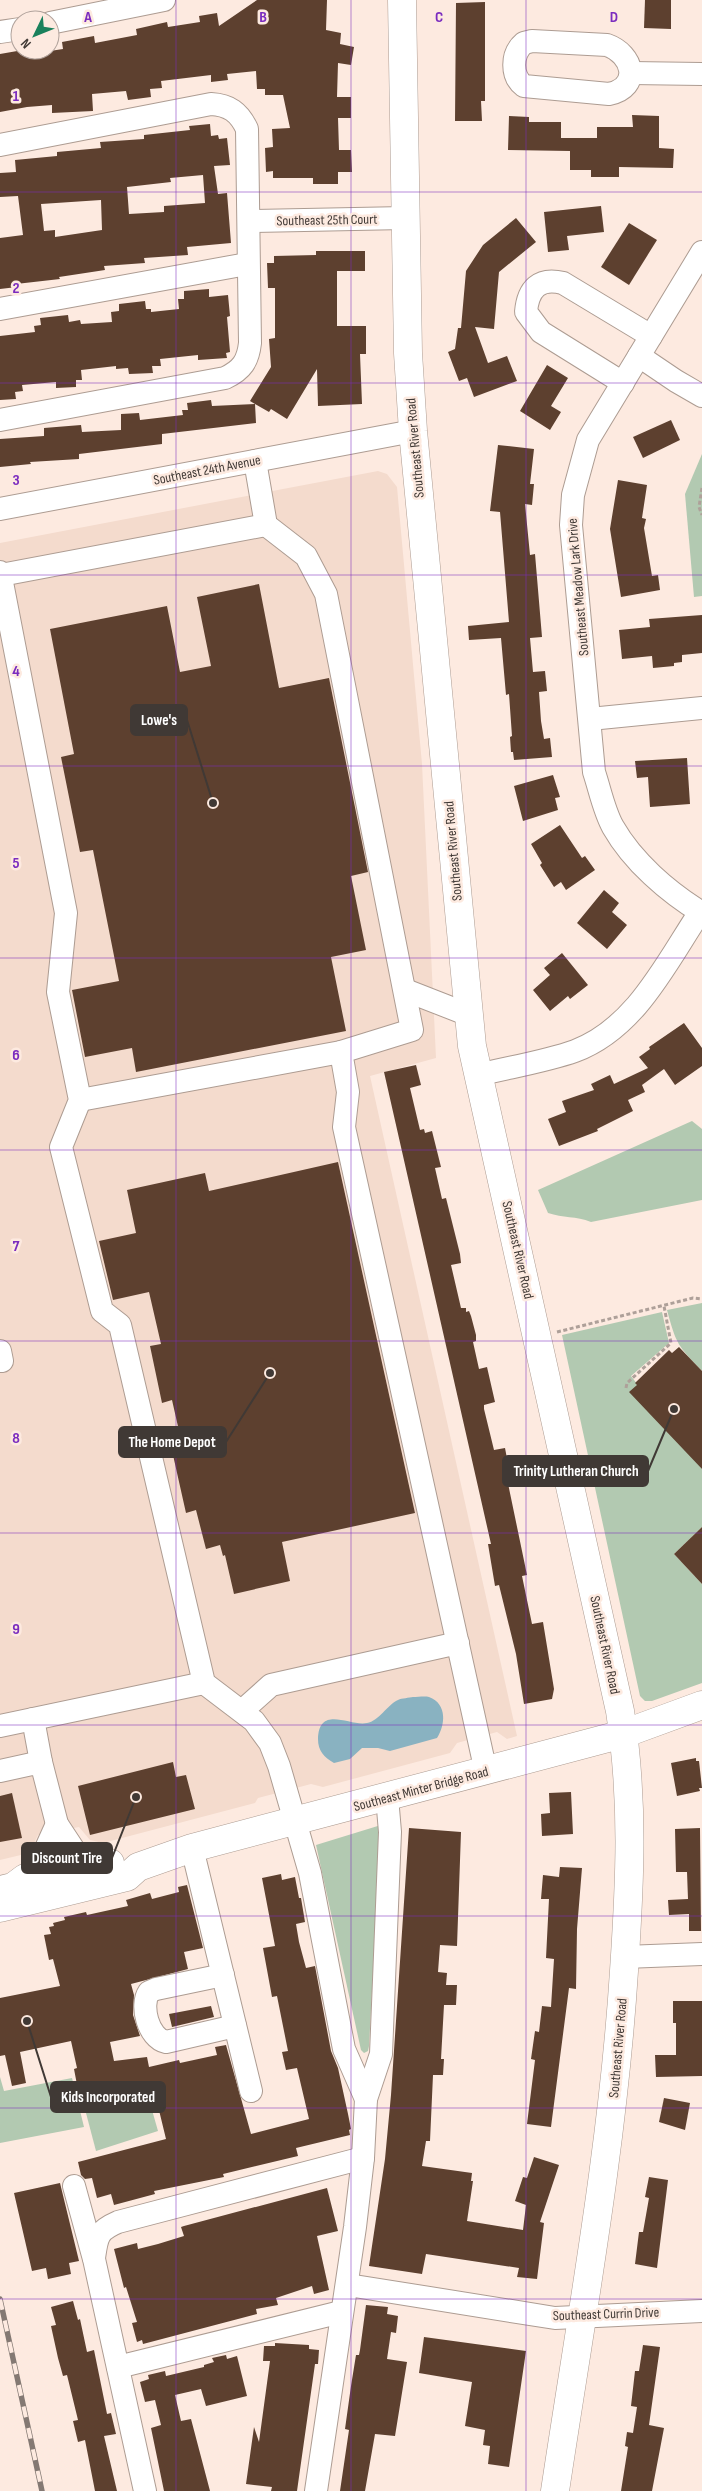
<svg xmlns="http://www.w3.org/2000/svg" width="702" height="2491" font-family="'Sofia Sans Condensed',sans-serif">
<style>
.built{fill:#f4dbcd}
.green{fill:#b2c9b1}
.water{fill:#89b2c1}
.building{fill:#5d402f;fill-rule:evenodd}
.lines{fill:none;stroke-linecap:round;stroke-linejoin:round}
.minor-casing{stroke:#ad9c92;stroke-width:24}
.major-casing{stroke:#ad9c92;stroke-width:29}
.path{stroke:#aea099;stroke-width:3;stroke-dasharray:4 2.5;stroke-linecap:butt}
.minor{stroke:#fff;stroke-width:22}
.major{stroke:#fff;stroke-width:28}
.rail-casing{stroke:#847973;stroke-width:5.5}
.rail{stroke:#fdeae0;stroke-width:4;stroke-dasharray:11;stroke-linecap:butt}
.grid{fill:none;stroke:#7b2cbf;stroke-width:1;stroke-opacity:0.55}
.labels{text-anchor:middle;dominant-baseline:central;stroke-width:5;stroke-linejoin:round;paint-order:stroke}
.street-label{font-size:14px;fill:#403935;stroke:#fdeae0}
.grid-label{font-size:16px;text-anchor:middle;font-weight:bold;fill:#7b2cbf;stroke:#fdeae0;stroke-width:5;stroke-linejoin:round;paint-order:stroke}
.leader{fill:none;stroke:#403935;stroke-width:2}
.callout-dot{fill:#403935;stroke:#fdeae0;stroke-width:2}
.callout{fill:#403935;stroke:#403935;stroke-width:2}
.callout-label{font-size:15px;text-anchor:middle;font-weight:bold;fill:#fff}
</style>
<rect width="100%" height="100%" fill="#fdeae0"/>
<polygon class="built" points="378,471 387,474 397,487 422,764 436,1058 370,1076 517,1736 507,1739 497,1732 457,1743 450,1753 323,1787 311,1784 258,1798 255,1803 103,1843 90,1840 79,1827 38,1835 34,1843 25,1854 0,1860 0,543"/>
<g class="green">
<polygon points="702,454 702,596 694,597 685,494"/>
<path d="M692,1121L702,1129V1200L591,1222C576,1216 563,1218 548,1213L538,1190Z"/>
<path d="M702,1303V1371C678,1346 676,1344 667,1310Z"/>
<polygon points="662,1312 669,1343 631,1376 702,1469 702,1527 674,1554 702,1584 702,1683 652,1701 645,1701 640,1696 562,1335"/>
<polygon points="381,1825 369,2046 368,2051 364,2053 361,2050 316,1845"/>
<polygon points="0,2077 4,2091 72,2078 84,2127 0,2143"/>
<polygon points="148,2096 158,2131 96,2151 86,2113"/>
</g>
<path class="water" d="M413,1697C418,1697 425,1696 429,1697C448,1704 445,1726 437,1738L390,1751L378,1748H362L350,1759L334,1763C324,1757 318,1751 318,1739C319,1704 351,1727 367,1723C379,1721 387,1705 398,1700C402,1698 409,1698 413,1697Z"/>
<g class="building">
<polygon points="257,0 327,0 326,30 341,33 340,44 354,47 351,65 338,63 337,97 351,97 351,118 338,118 339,150 351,150 352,172 338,172 338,184 313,184 313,178 273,178 273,171 266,172 265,148 273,147 272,129 290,128 283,95 265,95 265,89 257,89 256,71 227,74 228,80 211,82 211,75 161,81 162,88 150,89 151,97 128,100 126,91 92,94 93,111 52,113 52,105 27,107 0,112 0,54 23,50 36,50 37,53 63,49 62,42 94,36 95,43 137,35 136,29 167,22 168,27 200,22 199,16 217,13 219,26"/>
<polygon points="645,0 671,0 671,29 644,28"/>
<polygon points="485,2 485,101 481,101 482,121 455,121 456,3"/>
<polygon points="632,115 659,116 659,148 674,149 673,168 619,167 619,177 591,177 591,170 570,170 570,151 508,150 509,116 529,117 529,122 561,122 561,138 597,138 597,127 633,127"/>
<path d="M210,124L211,136L218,135L219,139L227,138L230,165L214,166L218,194L227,193L231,243L187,247L188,255L144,258L145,263L104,266L105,270L59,277L60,279L16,284L17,287L0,289V238L23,235L18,196L0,197V173L16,172L15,160L57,156V152L101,148L100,142L144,139V135L190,130L189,126ZM203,175L205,203L164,206V212L129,214L127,187L171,182L170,178ZM101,200L102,230L55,237V230L44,231L41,204Z"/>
<polygon points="601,206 604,232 567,236 569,250 548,252 544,212"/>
<polygon points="516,218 536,242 499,272 494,329 475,327 488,363 507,356 517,381 474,397 467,378 459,381 448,352 455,349 458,328 461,328 466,271 483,245"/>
<polygon points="629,223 657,240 629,285 601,267"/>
<polygon points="316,251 365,251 365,271 337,271 337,326 366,326 366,354 360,354 362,404 318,406 317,369 287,419 271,409 269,412 255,404 256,423 162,434 162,444 79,454 79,459 30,462 31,464 0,467 0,439 44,436 44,428 81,425 82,432 121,430 121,414 139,413 140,420 183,415 182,410 188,410 187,403 211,400 212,406 255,404 250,401 271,367 269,339 275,338 275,288 268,288 267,263 274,263 274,256 316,255"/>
<polygon points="209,289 209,297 228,295 230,316 227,317 230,352 226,353 227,358 198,360 198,355 160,359 161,366 152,366 153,373 129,374 128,368 116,369 116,366 81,370 82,380 76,380 76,387 56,388 56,382 22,385 23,391 15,392 16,399 0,400 0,336 35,332 34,326 41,325 40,318 68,315 69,322 80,320 81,324 112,322 111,312 119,311 119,304 145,301 146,309 151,309 151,312 179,309 178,299 184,299 184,291"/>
<polygon points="547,365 568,378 551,406 561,412 550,430 520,411"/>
<polygon points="671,420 680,440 643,458 633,437"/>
<polygon points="498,445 534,449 530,484 534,484 532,505 525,504 530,555 535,554 542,637 530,638 533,672 545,671 547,691 539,692 541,721 544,739 550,738 552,757 514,760 513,752 511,752 510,737 512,736 509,694 506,695 501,638 469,640 468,626 509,622 500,512 490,511"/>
<polygon points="618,480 647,485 642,518 646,519 644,528 652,576 658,575 660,590 621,597 610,529"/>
<polygon points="259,584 279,688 329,678 368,872 351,876 366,950 331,957 346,1031 136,1072 132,1048 85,1057 72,990 119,981 93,850 80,852 61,757 74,754 50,629 167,606 180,672 211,666 197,597"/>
<polygon points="702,615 702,653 682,655 682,662 674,663 674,666 653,668 652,656 622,659 619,630 650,627 649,619"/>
<polygon points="687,758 690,804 650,807 648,777 637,778 635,761"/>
<polygon points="553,775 560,797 555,798 558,810 523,821 514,786"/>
<polygon points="560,825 582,858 585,856 595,870 566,890 561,882 554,887 540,865 542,863 531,844"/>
<polygon points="604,890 619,903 612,912 627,925 607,949 577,923"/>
<polygon points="562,953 588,985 570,999 568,996 550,1011 533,990 550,975 544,968"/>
<polygon points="684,1023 702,1048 702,1066 675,1085 664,1069 642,1085 645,1092 628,1100 633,1111 597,1129 598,1131 559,1146 548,1119 566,1112 562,1101 594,1090 591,1084 610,1075 614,1084 648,1068 639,1057 650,1049 649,1047"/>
<polygon points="416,1065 421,1085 410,1088 420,1130 424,1129 425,1133 432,1131 441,1167 435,1168 442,1199 446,1198 460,1254 461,1263 451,1265 461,1308 466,1308 466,1312 469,1311 471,1316 476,1335 476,1341 473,1342 479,1369 487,1367 495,1402 484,1405 484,1409 494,1450 505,1448 509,1469 505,1469 527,1575 522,1576 532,1624 543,1622 554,1689 552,1699 524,1704 516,1654 499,1585 495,1586 488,1544 491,1544 384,1072"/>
<polygon points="338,1162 415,1513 282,1542 290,1581 234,1594 225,1555 223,1556 220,1545 206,1549 196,1510 186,1513 173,1455 184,1453 172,1400 162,1403 150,1346 161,1344 149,1292 113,1300 99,1241 136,1233 127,1190 205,1173 209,1191"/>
<polygon points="679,1347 702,1371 702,1469 629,1392 637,1385 635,1383 669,1350 672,1353"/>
<polygon points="702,1527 702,1584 674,1554"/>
<polygon points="696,1758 696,1761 699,1761 702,1788 699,1788 700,1791 677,1796 671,1763"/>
<polygon points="173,1762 176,1777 186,1775 195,1809 90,1835 78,1786"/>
<polygon points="571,1792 573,1834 542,1836 541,1814 550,1813 549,1793"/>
<polygon points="12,1793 22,1838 0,1842 0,1796"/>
<polygon points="409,1828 461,1832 457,1946 440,1945 438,1972 447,1973 446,1985 457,1985 456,2005 444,2005 441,2059 444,2059 443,2075 433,2075 430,2141 426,2141 422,2166 472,2173 471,2181 473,2181 467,2221 523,2230 526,2205 515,2201 523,2177 527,2178 534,2157 559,2165 540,2222 544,2223 537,2279 517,2277 519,2268 426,2254 422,2274 369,2266 385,2159 391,2095"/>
<polygon points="700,1828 701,1931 689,1931 689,1914 669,1915 668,1900 688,1899 687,1872 676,1872 675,1829"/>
<polygon points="560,1867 582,1868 577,1929 576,1989 569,1988 551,2127 527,2124 535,2060 531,2059 535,2031 539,2032 542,2006 551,2007 554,1959 546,1958 549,1899 541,1899 543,1875 559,1877"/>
<polygon points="281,1874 282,1880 295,1877 299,1898 301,1898 305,1922 296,1924 299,1942 306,1968 315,1966 331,2051 338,2068 348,2114 351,2129 349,2130 350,2135 296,2148 298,2156 223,2174 224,2177 154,2191 155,2194 114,2205 111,2194 97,2198 92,2178 85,2179 81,2175 78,2162 166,2139 158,2106 152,2107 148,2086 119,2092 120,2097 95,2102 94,2098 85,2100 82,2090 78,2090 74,2069 77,2068 71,2041 20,2052 26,2083 12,2086 5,2055 0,2056 0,1998 60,1986 53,1959 49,1960 44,1935 51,1934 49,1927 54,1926 53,1923 65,1920 64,1917 86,1912 87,1915 128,1906 126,1900 150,1893 152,1899 179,1892 178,1887 187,1885 203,1948 184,1952 188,1969 131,1984 134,1995 133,2015 140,2036 110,2042 114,2061 147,2057 149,2067 179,2060 180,2063 217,2055 215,2047 226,2045 251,2134 309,2119 297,2068 286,2070 282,2052 288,2051 277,1996 272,1997 263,1948 275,1946 262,1878"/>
<polygon points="673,2001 702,2001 702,2076 656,2077 655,2055 676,2055 676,2023 673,2023"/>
<polygon points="211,2006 214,2017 172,2027 169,2014"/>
<polygon points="664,2098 690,2103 685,2130 659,2122"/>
<polygon points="649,2177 668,2180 657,2268 635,2264 639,2232 643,2232 649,2198 645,2197"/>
<polygon points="60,2183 79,2261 69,2263 71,2274 48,2279 46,2268 32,2271 14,2193"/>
<polygon points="327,2188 338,2231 317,2236 329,2290 314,2294 312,2286 276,2298 278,2305 256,2309 257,2314 143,2344 142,2340 137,2342 132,2323 137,2322 126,2287 124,2288 114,2249 137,2243 138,2249 158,2244 184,2236 181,2227 184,2226"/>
<polygon points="73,2301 78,2320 80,2319 87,2352 94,2350 107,2414 111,2413 116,2434 104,2436 117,2491 95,2491 85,2440 78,2442 73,2421 78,2420 67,2375 63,2376 58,2358 51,2326 56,2325 51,2307"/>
<polygon points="366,2305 388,2307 387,2314 398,2316 396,2333 391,2332 387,2359 407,2362 395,2436 375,2434 365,2491 340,2491 349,2430 345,2429 351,2386 356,2355 359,2355 360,2350"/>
<polygon points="424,2337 526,2351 509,2467 488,2464 490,2446 483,2445 485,2430 465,2426 472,2382 419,2373"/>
<polygon points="275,2343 309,2345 309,2349 319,2350 318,2364 315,2364 297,2491 271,2491 272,2487 246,2484 254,2427 259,2442 270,2361 263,2361 264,2346 275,2346"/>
<polygon points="643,2345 660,2347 649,2425 664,2428 652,2491 621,2491 628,2447 625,2446 627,2432 633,2433 637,2407 631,2406 635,2371 639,2371"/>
<polygon points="226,2355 227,2359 237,2356 247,2396 206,2406 201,2389 175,2395 181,2421 191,2419 210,2491 164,2491 151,2428 161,2425 155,2400 145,2402 140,2382 149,2379 148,2375 165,2371 166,2376 204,2367 204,2365 214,2362 212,2358"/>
</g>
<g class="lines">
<defs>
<g id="minor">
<polyline points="50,23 164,0"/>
<polyline points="0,32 20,29"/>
<path d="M532,41L607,45C633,54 642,87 609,94L524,86C511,76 511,54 524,43Z"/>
<polyline points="631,73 702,74"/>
<path d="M0,145L211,104C229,105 239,112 247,129L250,343C248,361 242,370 225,378L0,420"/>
<polyline points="249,221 405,218"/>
<path d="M702,252L588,440L573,495L571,525L594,772C600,790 604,811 613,827C633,862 668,892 702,913"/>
<polyline points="0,309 247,264"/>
<polyline points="639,356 676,381 702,396"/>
<path d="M623,383L541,332L526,312C528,289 539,277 563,283L651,336"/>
<polyline points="255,461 266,525 306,556 326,594 412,1030 341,1052 348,1092 344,1127 486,1772"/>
<polyline points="0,509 413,431"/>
<polyline points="0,572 66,913 58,992 80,1100 61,1147 102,1311 120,1325 204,1683 254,1721 270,1743 279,1766 310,1873 344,2049 366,2099"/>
<polyline points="1,575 266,525"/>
<polyline points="590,719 702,708"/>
<polyline points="405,990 469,1015"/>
<path d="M478,1075C510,1067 544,1062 575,1051C636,1028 666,963 700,912"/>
<polyline points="80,1100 341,1052"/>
<polyline points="0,1351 2,1361 0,1361"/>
<polyline points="242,1711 271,1685 458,1643"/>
<polyline points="33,1719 41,1762"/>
<polyline points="0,1726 204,1683"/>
<polyline points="0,1771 41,1762 57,1824 86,1868"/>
<polyline points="192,1848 251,2091"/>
<polyline points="33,1877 57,1824"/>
<polyline points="625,1957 702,1954"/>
<path d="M223,1975L156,1989L149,1992C140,2005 148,2038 166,2042L235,2026"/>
<polyline points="74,2186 94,2259 145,2491"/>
<path d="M94,2258C97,2237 97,2231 118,2222L363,2158"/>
<polyline points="348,2285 555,2318 702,2311"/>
<polyline points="118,2367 341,2312"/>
<polyline points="316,2491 355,2227 363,2158 366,2099 381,2054 390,1832 387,1797"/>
</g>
<g id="major">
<path d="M402,0L408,353L413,431L472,1046L620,1711C634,1801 630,1881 624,1971C613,2145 581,2318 555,2491"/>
<polyline points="0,1890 13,1887 25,1878 110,1863"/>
<polyline points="0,1908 127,1877 138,1867 192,1848 623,1734 702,1705"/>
</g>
</defs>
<use href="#minor" class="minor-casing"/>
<use href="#major" class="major-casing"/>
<g class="path">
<polyline points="702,488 699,507 702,515"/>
<polyline points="557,1332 693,1298 702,1299"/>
<polyline points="626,1388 627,1383 671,1343 664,1306"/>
</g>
<use href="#minor" class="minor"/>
<use href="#major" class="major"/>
<defs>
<polyline id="rail" points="0,2299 42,2491"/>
</defs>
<use href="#rail" class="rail-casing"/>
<use href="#rail" class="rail"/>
</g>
<path class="grid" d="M176,0V2491M351,0V2491M526,0V2491M0,192H702M0,383H702M0,575H702M0,766H702M0,958H702M0,1150H702M0,1341H702M0,1533H702M0,1725H702M0,1916H702M0,2108H702M0,2299H702"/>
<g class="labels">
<g class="street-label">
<text transform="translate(327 220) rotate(-1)">Southeast 25th Court</text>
<text transform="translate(415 448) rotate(-95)">Southeast River Road</text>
<text transform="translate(207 470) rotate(-11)">Southeast 24th Avenue</text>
<text transform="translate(578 587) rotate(-95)">Southeast Meadow Lark Drive</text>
<text transform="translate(453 851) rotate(-95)">Southeast River Road</text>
<text transform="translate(518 1250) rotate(77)">Southeast River Road</text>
<text transform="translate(605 1645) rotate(78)">Southeast River Road</text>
<text transform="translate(421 1789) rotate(-15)">Southeast Minter Bridge Road</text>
<text transform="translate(618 2048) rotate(-85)">Southeast River Road</text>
<text transform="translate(606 2314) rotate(-2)">Southeast Currin Drive</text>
</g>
</g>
<g class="grid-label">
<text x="88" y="22">A</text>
<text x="263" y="22">B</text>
<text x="439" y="22">C</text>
<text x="614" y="22">D</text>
<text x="16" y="101">1</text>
<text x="16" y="293">2</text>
<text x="16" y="485">3</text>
<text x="16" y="676">4</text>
<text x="16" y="868">5</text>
<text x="16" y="1060">6</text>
<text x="16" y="1251">7</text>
<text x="16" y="1443">8</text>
<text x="16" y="1634">9</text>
</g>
<path class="leader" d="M213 803L187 720M270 1373L226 1442M674 1409L648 1471M136 1797L112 1858M27 2021L51 2097"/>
<g class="callout-dot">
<circle cx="213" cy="803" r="5"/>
<circle cx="270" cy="1373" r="5"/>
<circle cx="674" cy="1409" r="5"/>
<circle cx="136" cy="1797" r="5"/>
<circle cx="27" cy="2021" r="5"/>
</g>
<g class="callout">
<rect x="131" y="705" width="56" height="30" rx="5"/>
<rect x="119" y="1427" width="107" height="30" rx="5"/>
<rect x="503" y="1456" width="145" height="30" rx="5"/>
<rect x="22" y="1843" width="90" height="30" rx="5"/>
<rect x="51" y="2082" width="114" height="30" rx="5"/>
</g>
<g class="callout-label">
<text x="159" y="725">Lowe's</text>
<text x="172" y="1447">The Home Depot</text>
<text x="576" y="1476">Trinity Lutheran Church</text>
<text x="67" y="1863">Discount Tire</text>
<text x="108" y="2102">Kids Incorporated</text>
</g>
<g transform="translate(35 35) rotate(227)"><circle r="24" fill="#fdeae0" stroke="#b1a39c"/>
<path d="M0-4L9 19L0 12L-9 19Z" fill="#1a815c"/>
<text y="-8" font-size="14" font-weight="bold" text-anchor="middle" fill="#403935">N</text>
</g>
</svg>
